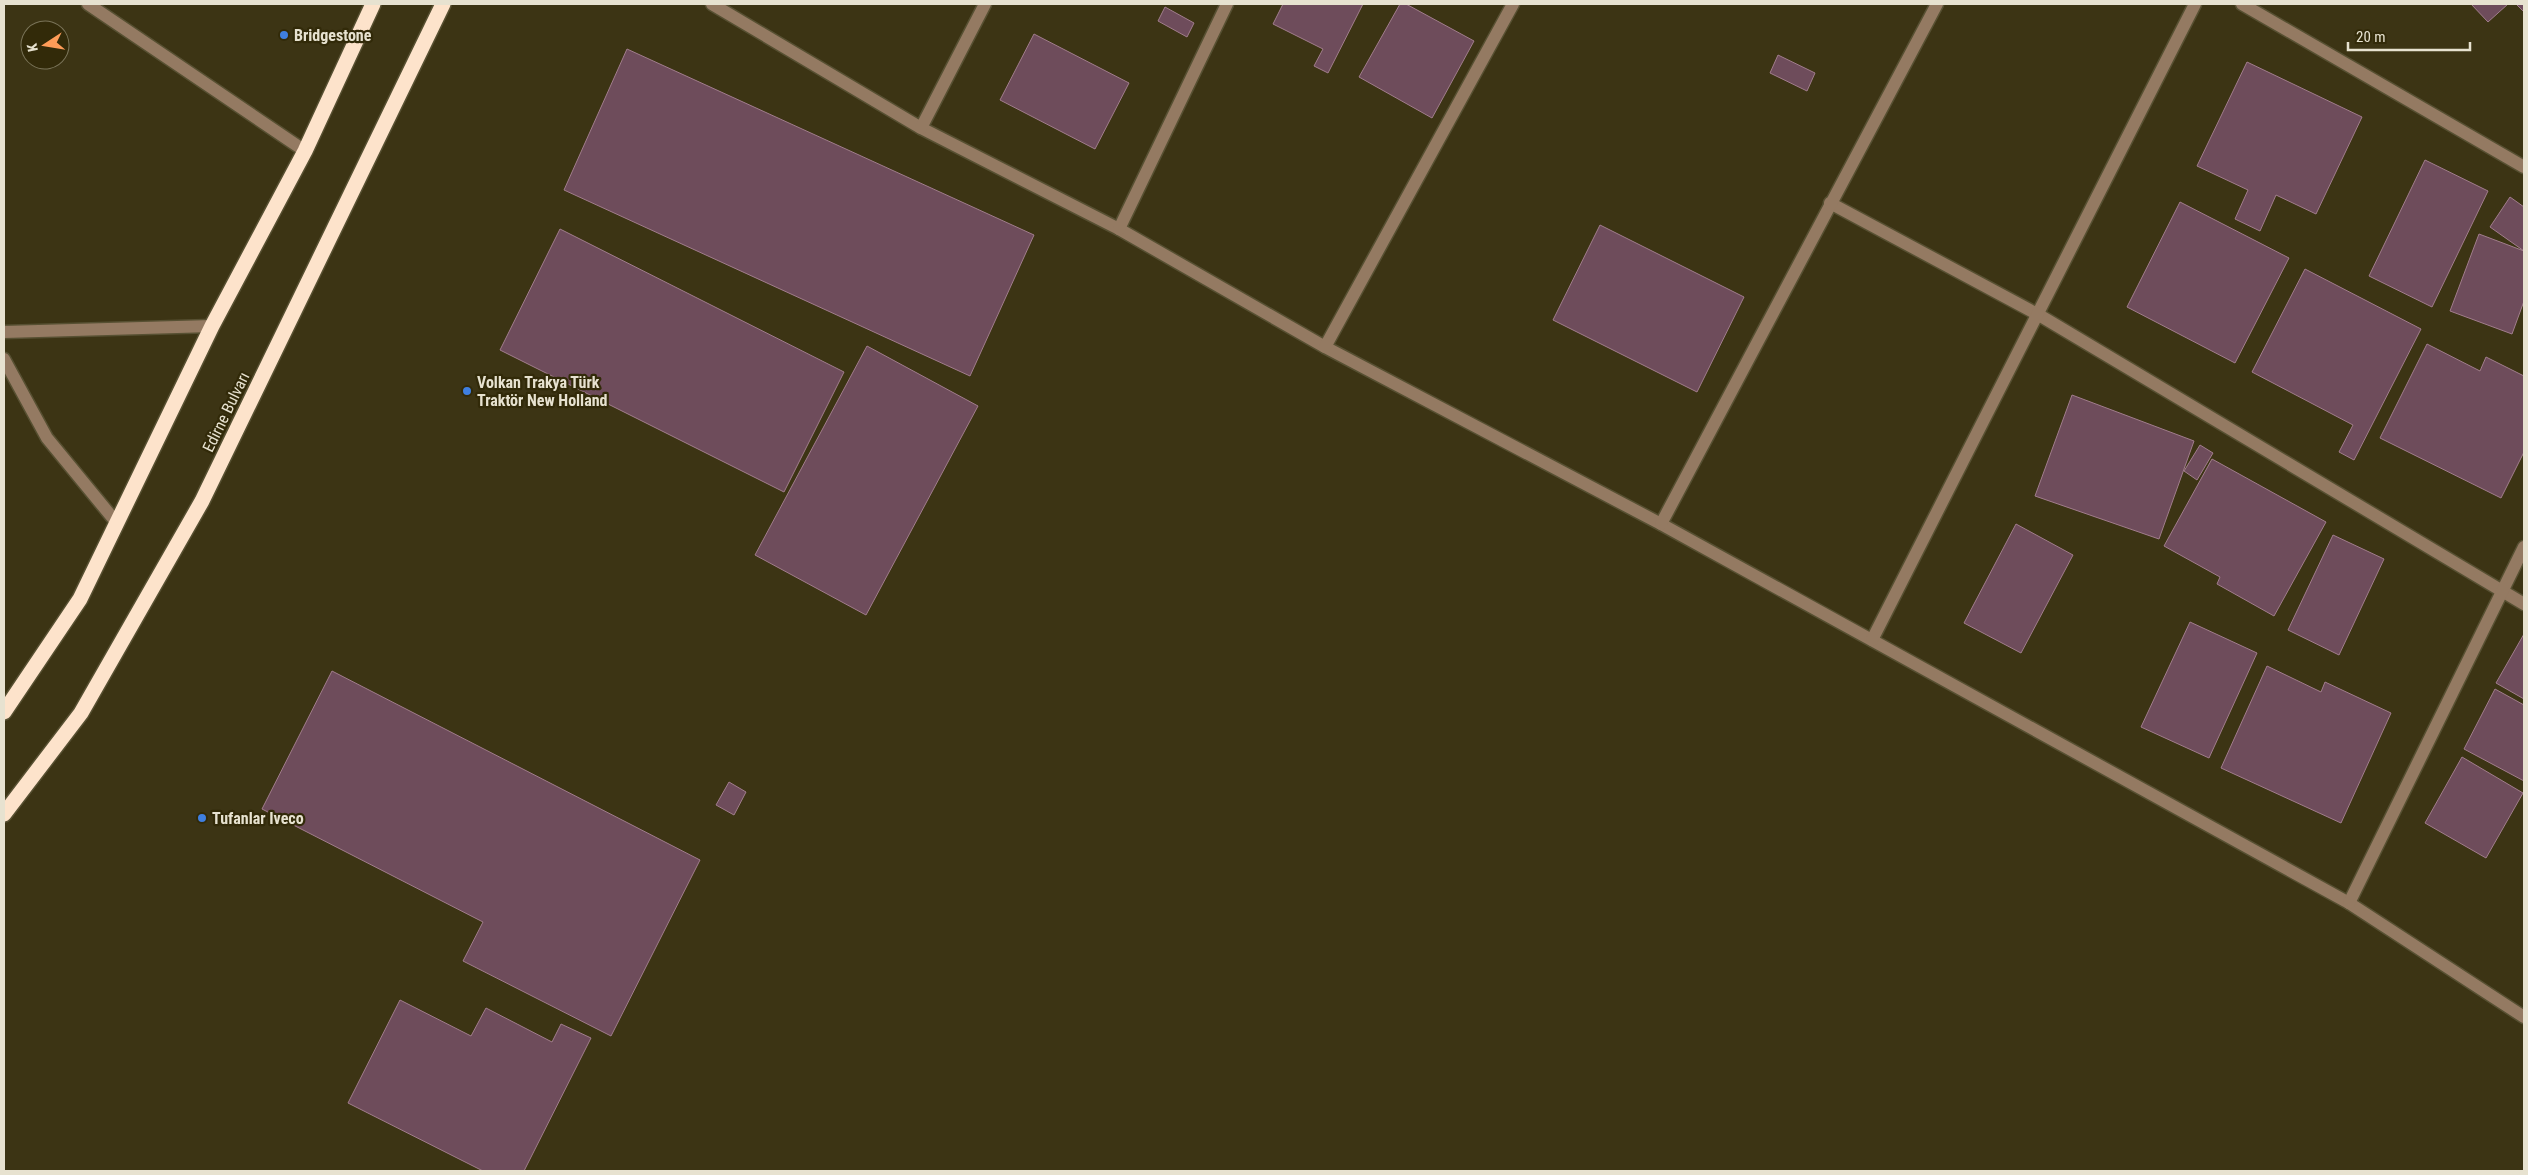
<svg xmlns="http://www.w3.org/2000/svg" width="2528" height="1175" font-family="'Roboto Condensed',sans-serif">
<style>
.building{fill:#6e4c5b;stroke:#a17d8c}
.lines{fill:none;stroke-linecap:round;stroke-linejoin:round}
.minor-casing{stroke:#575032;stroke-width:15}
.highway-casing{stroke:#575032;stroke-width:18}
.minor{stroke:#947a62;stroke-width:12}
.highway{stroke:#fde3cb;stroke-width:15}
.shop-dot{fill:#3f7fe0;stroke:#322a09;stroke-width:2}
.labels{text-anchor:middle;dominant-baseline:central;stroke-width:4.5;stroke-linejoin:round;paint-order:stroke}
.poi-label{font-size:16px;font-weight:bold;fill:#e7e2d0;stroke:#322a09;text-anchor:start}
.street-label{font-size:16px;fill:#e7e2d0;stroke:#322a09}
</style>
<rect width="100%" height="100%" fill="#3c3414"/>
<g class="building">
<polygon points="1283,4 1363,4 1328,73 1314,66 1323,49 1273,24"/>
<polygon points="1400,4 1406,4 1474,41 1432,118 1359,77"/>
<polygon points="2471,4 2508,4 2488,22"/>
<polygon points="2516,4 2524,4 2524,12"/>
<polygon points="1165,7 1194,23 1187,37 1158,21"/>
<polygon points="1034,34 1129,83 1095,149 1000,100"/>
<polygon points="627,49 1034,235 970,376 564,190"/>
<polygon points="1778,55 1815,73 1807,91 1770,73"/>
<polygon points="2247,62 2362,117 2316,214 2276,195 2260,231 2235,219 2248,190 2197,166"/>
<polygon points="2425,160 2488,191 2432,307 2369,276"/>
<polygon points="2510,197 2524,207 2524,251 2490,227"/>
<polygon points="2180,202 2289,258 2235,363 2127,307"/>
<polygon points="1600,225 1744,297 1697,392 1553,320"/>
<polygon points="560,229 844,372 784,492 500,350"/>
<polygon points="2479,234 2524,251 2524,301 2512,334 2450,311"/>
<polygon points="2305,269 2421,329 2354,460 2339,452 2353,425 2252,372"/>
<polygon points="2427,344 2480,371 2486,357 2524,376 2524,452 2501,498 2380,438"/>
<polygon points="867,346 978,406 866,615 755,555"/>
<polygon points="2072,395 2194,441 2159,539 2035,496"/>
<polygon points="2200,445 2213,453 2197,480 2184,471"/>
<polygon points="2212,459 2326,522 2274,616 2217,584 2220,577 2164,546"/>
<polygon points="2016,524 2073,555 2021,653 1964,623"/>
<polygon points="2333,535 2384,559 2339,655 2288,630"/>
<polygon points="2190,622 2257,653 2209,758 2141,727"/>
<polygon points="2524,634 2524,699 2496,683"/>
<polygon points="2267,666 2321,692 2325,682 2391,713 2341,823 2221,768"/>
<polygon points="332,671 700,860 611,1036 463,961 483,922 262,809"/>
<polygon points="2495,689 2524,705 2524,781 2464,749"/>
<polygon points="2462,757 2523,793 2486,858 2425,823"/>
<polygon points="729,782 746,792 734,815 716,805"/>
<polygon points="400,1000 471,1036 486,1008 552,1042 561,1024 591,1038 524,1171 483,1171 348,1103"/>
</g>
<g class="lines">
<defs>
<g id="minor">
<polyline points="88,4 305,151"/>
<polyline points="712,4 921,128 1119,229 1325,347 1661,524 2349,903 2524,1017"/>
<polyline points="2242,4 2524,167"/>
<polyline points="921,128 985,4"/>
<polyline points="1830,203 2039,315 2524,604"/>
<polyline points="1119,229 1227,4"/>
<polyline points="4,332 212,326"/>
<polyline points="1325,347 1513,4"/>
<polyline points="4,359 47,438 116,522"/>
<polyline points="1661,524 1937,4"/>
<polyline points="1872,640 2195,4"/>
<polyline points="2349,903 2524,547"/>
</g>
<g id="highway">
<polyline points="4,712 80,599 212,326 305,151 373,4"/>
<polyline points="4,814 81,713 202,501 443,4"/>
</g>
</defs>
<use href="#minor" class="minor-casing"/>
<use href="#highway" class="highway-casing"/>
<use href="#minor" class="minor"/>
<use href="#highway" class="highway"/>
</g>
<g class="shop-dot">
<circle cx="284" cy="35" r="5"/>
<circle cx="467" cy="391" r="5"/>
<circle cx="202" cy="818" r="5"/>
</g>
<g class="labels">
<g class="poi-label">
<text x="294" y="35">Bridgestone</text>
<text x="477" y="382">Volkan Trakya Türk<tspan x="477" dy="18">Traktör New Holland</tspan></text>
<text x="212" y="818">Tufanlar Iveco</text>
</g>
<g class="street-label">
<text transform="translate(226 412) rotate(-64)">Edirne Bulvarı</text>
</g>
</g>
<rect width="2528" height="1175" fill="none" stroke="#e7e2d0" stroke-width="10"/>
<g transform="translate(45 45) rotate(258)"><circle r="24" fill="#322a09" stroke="#7a7459"/>
<path d="M0-4L9 19L0 12L-9 19Z" fill="#fe9c58"/>
<text y="-8" font-size="14" font-weight="bold" text-anchor="middle" fill="#e7e2d0">K</text>
</g>
<path d="M2348 42v8h122v-8" fill="none" stroke="#e7e2d0" stroke-width="2.5"/>
<text x="2356" y="42" font-size="15" fill="#e7e2d0" stroke="#322a09" stroke-width="4" paint-order="stroke">20 m</text>
</svg>
